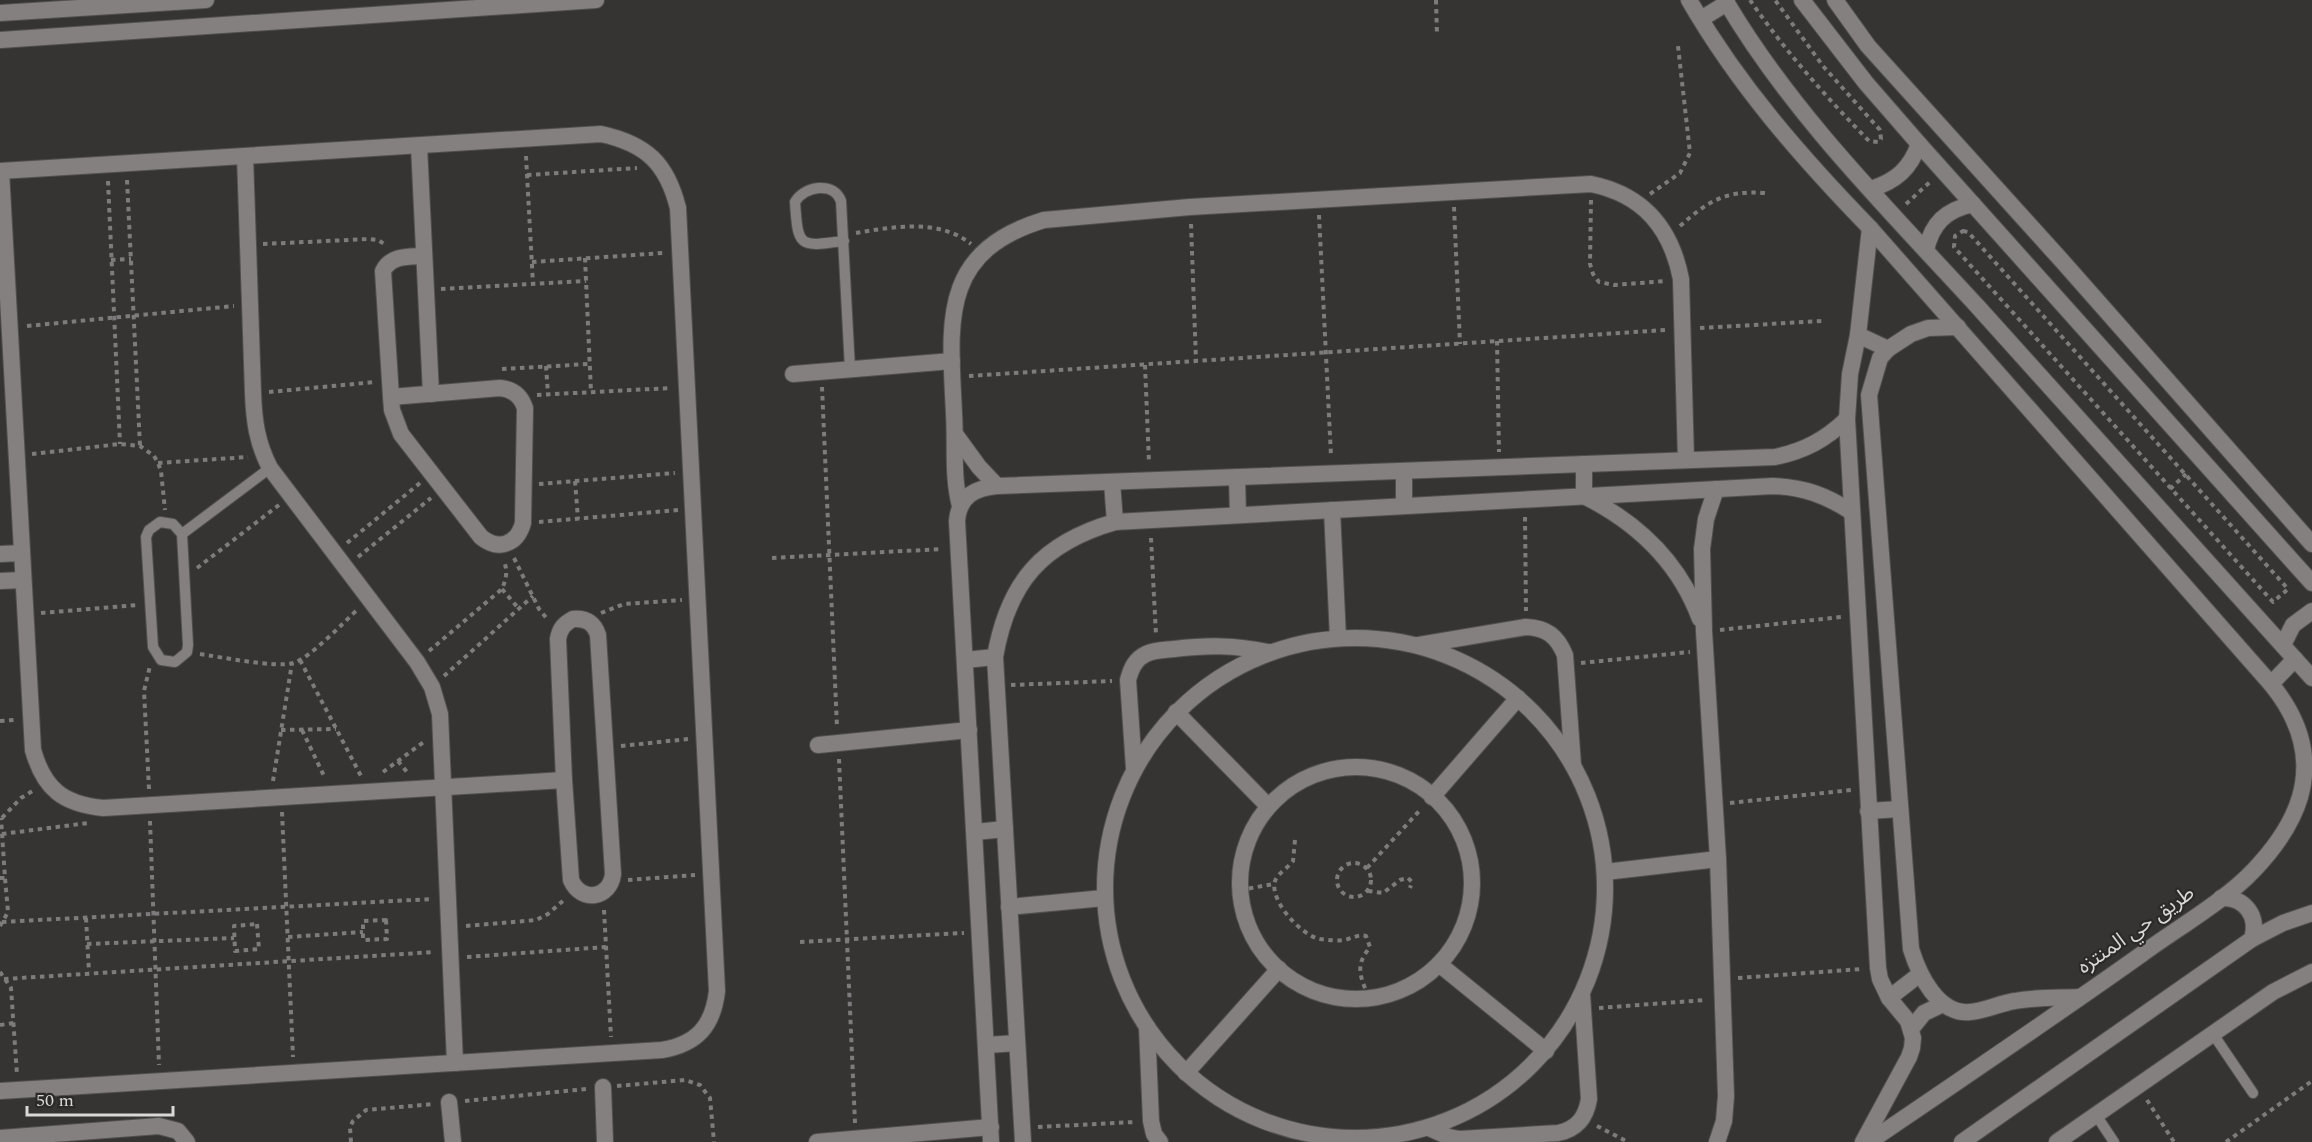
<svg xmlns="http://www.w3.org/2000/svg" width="2312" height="1142" font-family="Spectral,'Noto Sans Arabic',serif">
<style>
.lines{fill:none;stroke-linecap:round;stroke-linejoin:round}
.service-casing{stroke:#52504f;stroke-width:12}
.minor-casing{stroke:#52504f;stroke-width:18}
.path{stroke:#7d7b7b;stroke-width:4;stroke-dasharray:4.5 4.5;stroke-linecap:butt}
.service{stroke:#83807f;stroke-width:10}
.minor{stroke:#83807f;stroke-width:16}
.labels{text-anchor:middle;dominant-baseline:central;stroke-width:4.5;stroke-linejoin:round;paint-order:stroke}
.street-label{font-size:21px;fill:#d9d7d7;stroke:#2c2929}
</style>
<rect width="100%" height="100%" fill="#363333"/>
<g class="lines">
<defs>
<g id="service">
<path d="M844,241C799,247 798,248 795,202C804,186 834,181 841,201L850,369"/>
<polygon points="160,522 173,524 182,534 188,645 187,652 175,662 161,660 153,647 146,537 149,530"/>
<polyline points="182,534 270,468"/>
<polyline points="2213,1034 2253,1093"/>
<polyline points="2096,1115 2114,1142"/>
</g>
<g id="minor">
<path d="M1689,0C1738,85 1802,158 1870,228L2271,684C2298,717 2312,755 2300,797C2292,824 2273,850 2254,870C2226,900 2176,929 2142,954C2052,1018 1960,1080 1869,1142"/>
<path d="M1725,0C1792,114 1889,210 1978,307C2090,430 2201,554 2312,678"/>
<polyline points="1802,0 1866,83 1919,144 2312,583"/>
<polyline points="1835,0 1868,46 2063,262 2312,544"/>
<polyline points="0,13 206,0"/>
<polyline points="1701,19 1727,3"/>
<polyline points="0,40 596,0"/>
<polyline points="419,146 431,394"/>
<path d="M245,156L253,393C254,421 257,443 270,468L417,662L432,687L440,714L455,1063"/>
<path d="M0,171L601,134C647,144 667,164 678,208L717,991C713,1026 697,1044 662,1050L0,1091"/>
<path d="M1,171L33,750C44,789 63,804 103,808L564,780"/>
<path d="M1871,189C1896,181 1910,169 1919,144"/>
<path d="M1926,250C1932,223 1946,210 1973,204"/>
<path d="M1958,327L1928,328L1911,334L1888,349L1880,358L1869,395L1911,949C1919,975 1938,1015 1970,1012C1985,1011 2000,1003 2015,1001C2036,997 2059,998 2080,997"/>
<polyline points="1858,335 1888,349"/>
<polyline points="793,374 952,361"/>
<path d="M391,397L392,410L401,434L481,537C498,551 517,545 523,523L525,408C521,396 513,389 500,388L391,397L383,271C391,255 408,257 424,256"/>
<polyline points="955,434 979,467 997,486"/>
<path d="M1584,464V496C1638,523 1679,562 1700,619"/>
<polyline points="1404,471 1404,506"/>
<polyline points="1237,477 1238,515"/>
<polyline points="1112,482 1115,522"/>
<polyline points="1716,489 1706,519 1702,549 1704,631 1718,859 1726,1096 1724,1121 1717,1142"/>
<path d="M960,506C952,475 956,446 954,414C950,324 938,252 1044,220L1190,207L1591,184C1644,195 1671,228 1681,279L1686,460"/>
<polyline points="1332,510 1338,638"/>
<polyline points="0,554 22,553"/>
<polyline points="0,581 23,580"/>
<path d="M573,619C586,618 594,623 598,635L613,874C610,899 581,903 571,880L564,780L558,639C560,628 564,624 573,619Z"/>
<circle cx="1355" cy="888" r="250"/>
<path d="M1419,645L1526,627C1547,628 1557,636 1565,655L1573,765"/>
<polyline points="2283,645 2293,625 2312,611"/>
<polyline points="965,660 995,657"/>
<polyline points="2271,684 2295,659"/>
<polyline points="1176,712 1268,806"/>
<polyline points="818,745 969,730"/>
<circle cx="1356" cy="883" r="116"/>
<path d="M1134,768L1128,680C1131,669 1135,659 1146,654C1154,650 1165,650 1174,649C1208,645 1234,645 1268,652"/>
<polyline points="1432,797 1518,698"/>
<polyline points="1868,811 1900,809"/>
<polyline points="975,832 1005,829"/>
<polyline points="1605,872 1718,859"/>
<path d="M2221,898C2245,897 2259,916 2252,939"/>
<polyline points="1009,907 1104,898"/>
<polyline points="1439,964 1546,1051"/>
<polyline points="1889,998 1920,974"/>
<polyline points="1147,1027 1151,1121 1154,1134 1160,1142"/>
<polyline points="1911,1029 1924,1013 1943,1004"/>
<polyline points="987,1045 1017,1043"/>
<polyline points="1186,1073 1279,969"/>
<polyline points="603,1087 605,1142"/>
<polyline points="449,1102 453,1142"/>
<path d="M1429,1128L1449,1137L1460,1139L1558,1133C1577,1129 1586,1118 1589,1099L1582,994"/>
<polyline points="0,1138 159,1126 178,1131 187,1142"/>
<polyline points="817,1142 991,1127"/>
<path d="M991,1142L957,521C959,496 975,488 997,486L1775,457C1804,451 1825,440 1847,419"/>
<path d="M1023,1142L995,657C1008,582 1042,543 1115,522L1773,486C1803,487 1825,495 1850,511"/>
<polyline points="1863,1142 1909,1057 1912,1048 1913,1038 1908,1021 1889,998 1880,979 1878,968 1847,419 1850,374 1858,335 1870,228"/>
<polyline points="1962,1142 2252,939 2283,923 2312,913"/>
<polyline points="2057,1142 2273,992 2312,972"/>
</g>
</defs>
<use href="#service" class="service-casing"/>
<use href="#minor" class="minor-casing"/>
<g class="path">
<polyline points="1436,0 1437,36"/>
<path d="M1750,0C1785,51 1826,97 1869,141L1878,142L1881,139L1880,130L1823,66L1775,0"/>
<polyline points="526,156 533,284"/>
<polyline points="527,175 637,168"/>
<polyline points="127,180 140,446"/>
<polyline points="108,181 120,444"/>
<polyline points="1650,194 1680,173 1690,153 1678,46"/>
<polyline points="1591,200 1590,264 1593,274 1599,282 1614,285 1666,281"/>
<polyline points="1906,204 1931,181"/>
<polyline points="1454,207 1460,344"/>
<polyline points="1319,215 1331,456"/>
<polyline points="1191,224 1196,361"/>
<path d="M1680,226C1708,201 1726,190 1765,193"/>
<polygon points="1963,231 1968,232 2288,589 2273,602 1954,247 1955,236"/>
<path d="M856,233C892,227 939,218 971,244"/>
<polyline points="263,244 369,239 378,240 386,245"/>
<polyline points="585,258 591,392"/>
<polyline points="111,260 131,259"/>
<polyline points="532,262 663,253"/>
<polyline points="441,289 586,281"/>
<polyline points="27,326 234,306"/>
<polyline points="1700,328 1822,321"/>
<polyline points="1497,341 1499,452"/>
<polyline points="1145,365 1149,463"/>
<polyline points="546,366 548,394"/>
<polyline points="502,369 589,364"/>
<polyline points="969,376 1665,330"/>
<polyline points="822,387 837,727"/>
<polyline points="269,392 375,382"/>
<polyline points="537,395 671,388"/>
<polyline points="32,454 120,444 140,446 154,456 158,463 161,471 165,510"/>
<polyline points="158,463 248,457"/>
<polyline points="575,481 578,519"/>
<polyline points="539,484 675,473"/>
<polyline points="2170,489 2186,474"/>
<polyline points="1525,517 1526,611"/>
<polyline points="539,522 678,510"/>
<polyline points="1151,538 1156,635"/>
<polyline points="347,543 420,483"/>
<polyline points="358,557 431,498"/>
<polyline points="514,558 539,609 548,620"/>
<polyline points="772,558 942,549"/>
<polyline points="197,568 279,505"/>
<polyline points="502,589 519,609"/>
<polyline points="41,613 138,605"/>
<polyline points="601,613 624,604 682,600"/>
<polyline points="1720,630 1841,617"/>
<path d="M429,651L502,589C506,579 508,572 504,561"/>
<path d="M200,654C220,657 276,668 293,663C309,659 344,622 358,609"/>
<polyline points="300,660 361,776"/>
<polyline points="1581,663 1690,652"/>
<polyline points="444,676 533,596"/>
<polyline points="1011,685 1112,681"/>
<polyline points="0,721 14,720"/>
<polyline points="281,730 336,729"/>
<polyline points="302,730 325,778"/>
<polyline points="621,746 688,739"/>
<polyline points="839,759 855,1123"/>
<polyline points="398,761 407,772"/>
<polyline points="383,772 425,741"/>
<polyline points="273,781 292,663"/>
<polyline points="149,789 144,691 150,666"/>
<polyline points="1730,803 1851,790"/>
<polyline points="282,812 293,1057"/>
<polyline points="2,818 21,798 34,790"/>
<polyline points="150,821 159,1065"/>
<polyline points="2,834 88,823"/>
<path d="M1295,840L1293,861C1288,868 1278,873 1275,881C1269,901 1302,936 1320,939C1328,940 1336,941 1343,940C1352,939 1357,934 1366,936L1370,947C1367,951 1364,955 1362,960C1357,972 1364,987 1370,998"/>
<circle cx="1354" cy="880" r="17"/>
<polyline points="1367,868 1421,809"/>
<polyline points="0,878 5,878 1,818"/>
<polyline points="628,880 695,875"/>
<polyline points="1240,890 1274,884"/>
<polyline points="1368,891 1383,893 1400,880 1408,878 1412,882 1410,888"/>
<polyline points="604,910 611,1037"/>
<polyline points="86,918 89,972"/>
<polygon points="386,920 387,939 363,940 363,921"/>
<polyline points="2,922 432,899"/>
<polygon points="257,924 259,949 235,951 234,926"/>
<polyline points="0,926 8,912 5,878"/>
<polyline points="466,926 536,920 548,914 565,899"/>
<polyline points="288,937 363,932"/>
<polyline points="800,942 964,933"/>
<polyline points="87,944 234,938"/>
<polyline points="467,957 606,947"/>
<polyline points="0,972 11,988 17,1075"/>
<polyline points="1738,978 1862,969"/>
<polyline points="4,979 435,952"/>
<polyline points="1599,1008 1705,1000"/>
<polyline points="0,1025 14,1023"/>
<polyline points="617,1086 685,1080 700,1085 710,1098 714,1142"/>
<polyline points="2147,1100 2174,1142"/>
<polyline points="465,1101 586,1089"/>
<polyline points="1597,1126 1628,1142"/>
<polyline points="1038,1127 1135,1122"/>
<polyline points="351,1142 350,1127 353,1121 366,1110 434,1104"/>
<polyline points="2226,1142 2312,1081"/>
</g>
<use href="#service" class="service"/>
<use href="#minor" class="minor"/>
</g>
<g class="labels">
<g class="street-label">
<text transform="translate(2136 930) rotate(-35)">طريق حي المنتزه</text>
</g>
</g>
<path d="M27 1106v9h146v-9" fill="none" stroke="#d9d7d7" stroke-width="3"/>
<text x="36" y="1106" font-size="18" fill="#d9d7d7" stroke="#2c2929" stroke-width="4.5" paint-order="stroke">50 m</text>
</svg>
